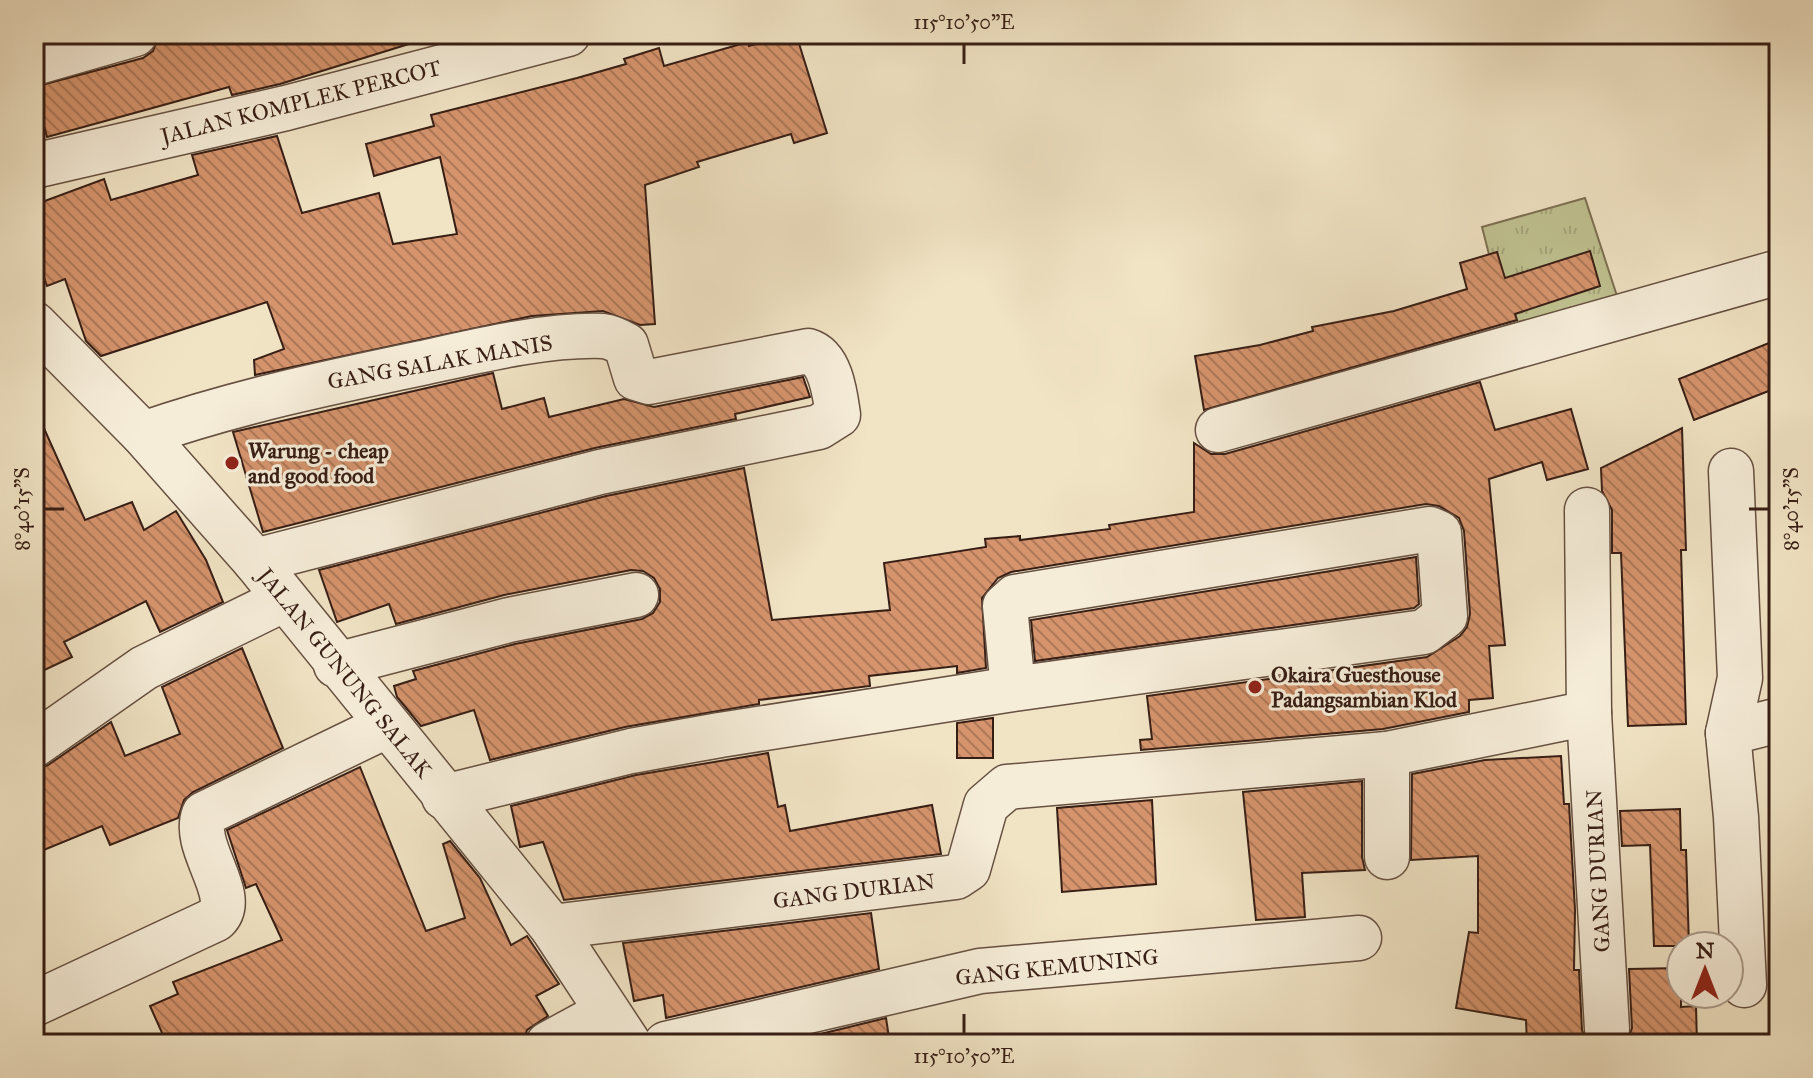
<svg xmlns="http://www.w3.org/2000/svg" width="1813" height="1078" font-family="'IM FELL Great Primer',serif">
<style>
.grass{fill:url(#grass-tufts);stroke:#7c7053;stroke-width:2}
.building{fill:url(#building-back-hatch);stroke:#371e15;stroke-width:2}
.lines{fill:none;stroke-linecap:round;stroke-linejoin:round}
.minor-casing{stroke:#665041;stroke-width:47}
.minor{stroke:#f6edd9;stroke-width:44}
.ticks{fill:none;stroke:#371e15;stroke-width:3}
.poi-dot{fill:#8f2418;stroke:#f6edd9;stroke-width:3}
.labels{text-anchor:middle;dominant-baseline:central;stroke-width:6;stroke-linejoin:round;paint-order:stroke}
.street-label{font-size:22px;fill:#371e15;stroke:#f6edd9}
.poi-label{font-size:22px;font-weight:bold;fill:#371e15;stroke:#f6edd9;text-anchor:start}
.neatline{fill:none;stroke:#371e15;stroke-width:3}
.ticks-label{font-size:20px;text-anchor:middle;fill:#371e15}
</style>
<defs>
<pattern id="grass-tufts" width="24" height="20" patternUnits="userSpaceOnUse" patternTransform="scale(2)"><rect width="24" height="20" fill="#c0c291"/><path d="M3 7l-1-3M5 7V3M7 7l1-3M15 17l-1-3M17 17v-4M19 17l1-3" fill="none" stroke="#a6a67c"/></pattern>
<pattern id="building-back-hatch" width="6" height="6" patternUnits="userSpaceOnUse" patternTransform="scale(2)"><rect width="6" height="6" fill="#d5946d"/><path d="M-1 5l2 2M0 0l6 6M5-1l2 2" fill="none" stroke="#ae7858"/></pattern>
</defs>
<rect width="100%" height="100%" fill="#f1e4c5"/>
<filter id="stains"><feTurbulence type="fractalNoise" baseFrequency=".0025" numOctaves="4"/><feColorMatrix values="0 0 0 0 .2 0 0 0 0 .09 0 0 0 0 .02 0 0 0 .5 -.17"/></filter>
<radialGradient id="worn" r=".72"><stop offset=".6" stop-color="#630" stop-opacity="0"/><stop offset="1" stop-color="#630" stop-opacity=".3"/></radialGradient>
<polygon class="grass" points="1585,198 1618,299 1508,329 1482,227"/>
<g class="building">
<polygon points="159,34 410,34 412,43 280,84 232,95 229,87 47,137 34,87 143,58 153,51"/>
<polygon points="788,34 796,34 827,133 794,143 791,134 697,162 699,167 645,185 655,324 640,325 603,311 532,316 255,375 254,360 284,349 267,302 101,356 86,341 65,279 47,286 34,250 34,205 104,179 111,200 198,175 192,155 277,136 302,213 379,193 393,244 457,234 440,157 374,176 366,144 434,126 431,115 577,78 626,64 624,59 659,48 664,66 748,42 749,46"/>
<polygon points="1590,251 1600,286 1515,314 1517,320 1204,410 1195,356 1260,345 1313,331 1312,327 1394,311 1467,289 1460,263 1497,252 1505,278"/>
<polygon points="1779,339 1779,387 1694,420 1679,379"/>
<polygon points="493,373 502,409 544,398 549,417 624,399 654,407 803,377 810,397 735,414 736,419 595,448 263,532 233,432"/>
<polygon points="1480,382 1495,430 1571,409 1588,469 1547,480 1542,462 1489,479 1505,645 1489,646 1493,698 1469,700 1469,712 1383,729 1141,750 1140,740 1152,739 1147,696 1427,657 1460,636 1467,627 1470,614 1464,531 1459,518 1439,506 1426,504 1011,572 998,578 982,598 986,668 957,673 957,666 869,676 870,686 759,700 759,704 625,727 490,760 474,710 421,726 397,697 394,686 416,679 413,671 515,644 642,619 653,613 660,602 660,589 654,578 643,571 631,570 504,595 396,624 389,604 337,622 319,570 606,496 744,468 772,620 890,610 884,563 986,547 985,539 1020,536 1020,540 1110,529 1109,525 1194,512 1194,443 1211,454 1225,454"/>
<polygon points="34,406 85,520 132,502 144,530 176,511 206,560 223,602 160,632 146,601 64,642 72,657 34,675"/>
<polygon points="1682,428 1686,550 1681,550 1686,724 1628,726 1621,553 1612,553 1612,510 1602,491 1601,468"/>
<polygon points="1416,557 1419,604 1414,608 1035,661 1031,620"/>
<polygon points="242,648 283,748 193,792 184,800 178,818 110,845 102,826 34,854 34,770 48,765 111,722 125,756 180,734 162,687"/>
<polygon points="993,718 993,758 957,758 957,723"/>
<polygon points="768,753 778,807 785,805 790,831 932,805 941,854 564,900 543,842 520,847 511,806 636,775"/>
<polygon points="1561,756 1564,804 1569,804 1575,910 1574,970 1579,970 1582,1030 1587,1044 1527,1044 1526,1020 1456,1008 1469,932 1478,933 1478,856 1411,860 1412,774 1485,760"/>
<polygon points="360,767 426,931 465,918 443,844 450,841 480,878 511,945 527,936 559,984 536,996 548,1016 527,1030 523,1044 167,1044 150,1006 178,994 173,982 282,940 256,884 246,888 227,830"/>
<polygon points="1362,781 1362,857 1365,870 1302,873 1305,917 1256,920 1243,792"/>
<polygon points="1152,800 1156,884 1062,892 1057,808"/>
<polygon points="1680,809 1681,850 1686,850 1689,946 1654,946 1650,845 1622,846 1620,811"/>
<polygon points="871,913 879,969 666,1018 663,995 634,1001 623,943"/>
<polygon points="1681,968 1681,1007 1696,1006 1697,1044 1626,1044 1632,1028 1629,969"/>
<polygon points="886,1018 890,1044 810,1044 808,1037"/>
</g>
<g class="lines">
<defs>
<g id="minor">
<polyline points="34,63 135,34"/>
<polyline points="34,166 286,108 568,34"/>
<polyline points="34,324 143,434 255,561 552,927 629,1044"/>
<polyline points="1218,430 1779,272"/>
<path d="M143,434C236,402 326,383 422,363C477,351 546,334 603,336C611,337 619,341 626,345L636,378L649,382L808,351C831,358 835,394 838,415L819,427L600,472L255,561"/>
<polyline points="1731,471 1740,678 1728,733 1736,817 1744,985"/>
<polyline points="1587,510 1589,713 1607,1029"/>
<polyline points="336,665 509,620 636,595"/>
<polyline points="1728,733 1779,720"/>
<polyline points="34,745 144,668 285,599"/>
<polyline points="1387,754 1387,857"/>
<polyline points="444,797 631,751 720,735 1013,689 1424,632 1445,616 1439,533 1430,529 1015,597 1005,606 1013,689"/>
<polyline points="552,927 956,877 968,869 986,805 1007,787 1387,754 1589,713"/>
<path d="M34,1004L216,919C240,895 191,848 204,814L386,726"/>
<polyline points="548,1044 605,1013"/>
<polyline points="666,1044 980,971 1359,938"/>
</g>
</defs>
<use href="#minor" class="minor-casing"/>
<use href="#minor" class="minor"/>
</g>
<path class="ticks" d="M964,44V64M44,509H64M1749,509H1769M964,1014V1034"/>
<g class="poi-dot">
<circle cx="232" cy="463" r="8"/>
<circle cx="1255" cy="687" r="8"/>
</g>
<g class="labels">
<g class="street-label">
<text transform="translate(301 102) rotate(-14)">JALAN KOMPLEK PERCOT</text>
<text transform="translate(440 362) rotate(-10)">GANG SALAK MANIS</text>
<text transform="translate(345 673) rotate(51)">JALAN GUNUNG SALAK</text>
<text transform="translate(1598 871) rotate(-93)">GANG DURIAN</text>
<text transform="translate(854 891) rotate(-7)">GANG DURIAN</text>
<text transform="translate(1057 967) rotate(-6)">GANG KEMUNING</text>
</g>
<g class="poi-label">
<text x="248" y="450">Warung - cheap<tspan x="248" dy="25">and good food</tspan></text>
<text x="1271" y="674">Okaira Guesthouse<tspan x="1271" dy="25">Padangsambian Klod</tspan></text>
</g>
</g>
<rect width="1813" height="1078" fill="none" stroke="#f1e4c5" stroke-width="88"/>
<g transform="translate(1705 970)"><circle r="38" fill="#f6edd9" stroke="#aa9a8b" stroke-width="2"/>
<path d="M0-6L14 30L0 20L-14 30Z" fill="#8f2418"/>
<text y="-12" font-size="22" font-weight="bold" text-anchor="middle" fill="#371e15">N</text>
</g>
<rect x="44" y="44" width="1725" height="990" class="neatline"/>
<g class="ticks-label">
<text x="964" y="29">115°10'50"E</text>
<text transform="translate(22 509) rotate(-90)" y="7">8°40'15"S</text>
<text transform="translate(1791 509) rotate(-90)" y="7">8°40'15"S</text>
<text x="964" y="1063">115°10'50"E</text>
</g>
<rect width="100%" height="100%" filter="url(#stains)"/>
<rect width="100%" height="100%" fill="url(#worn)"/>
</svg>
